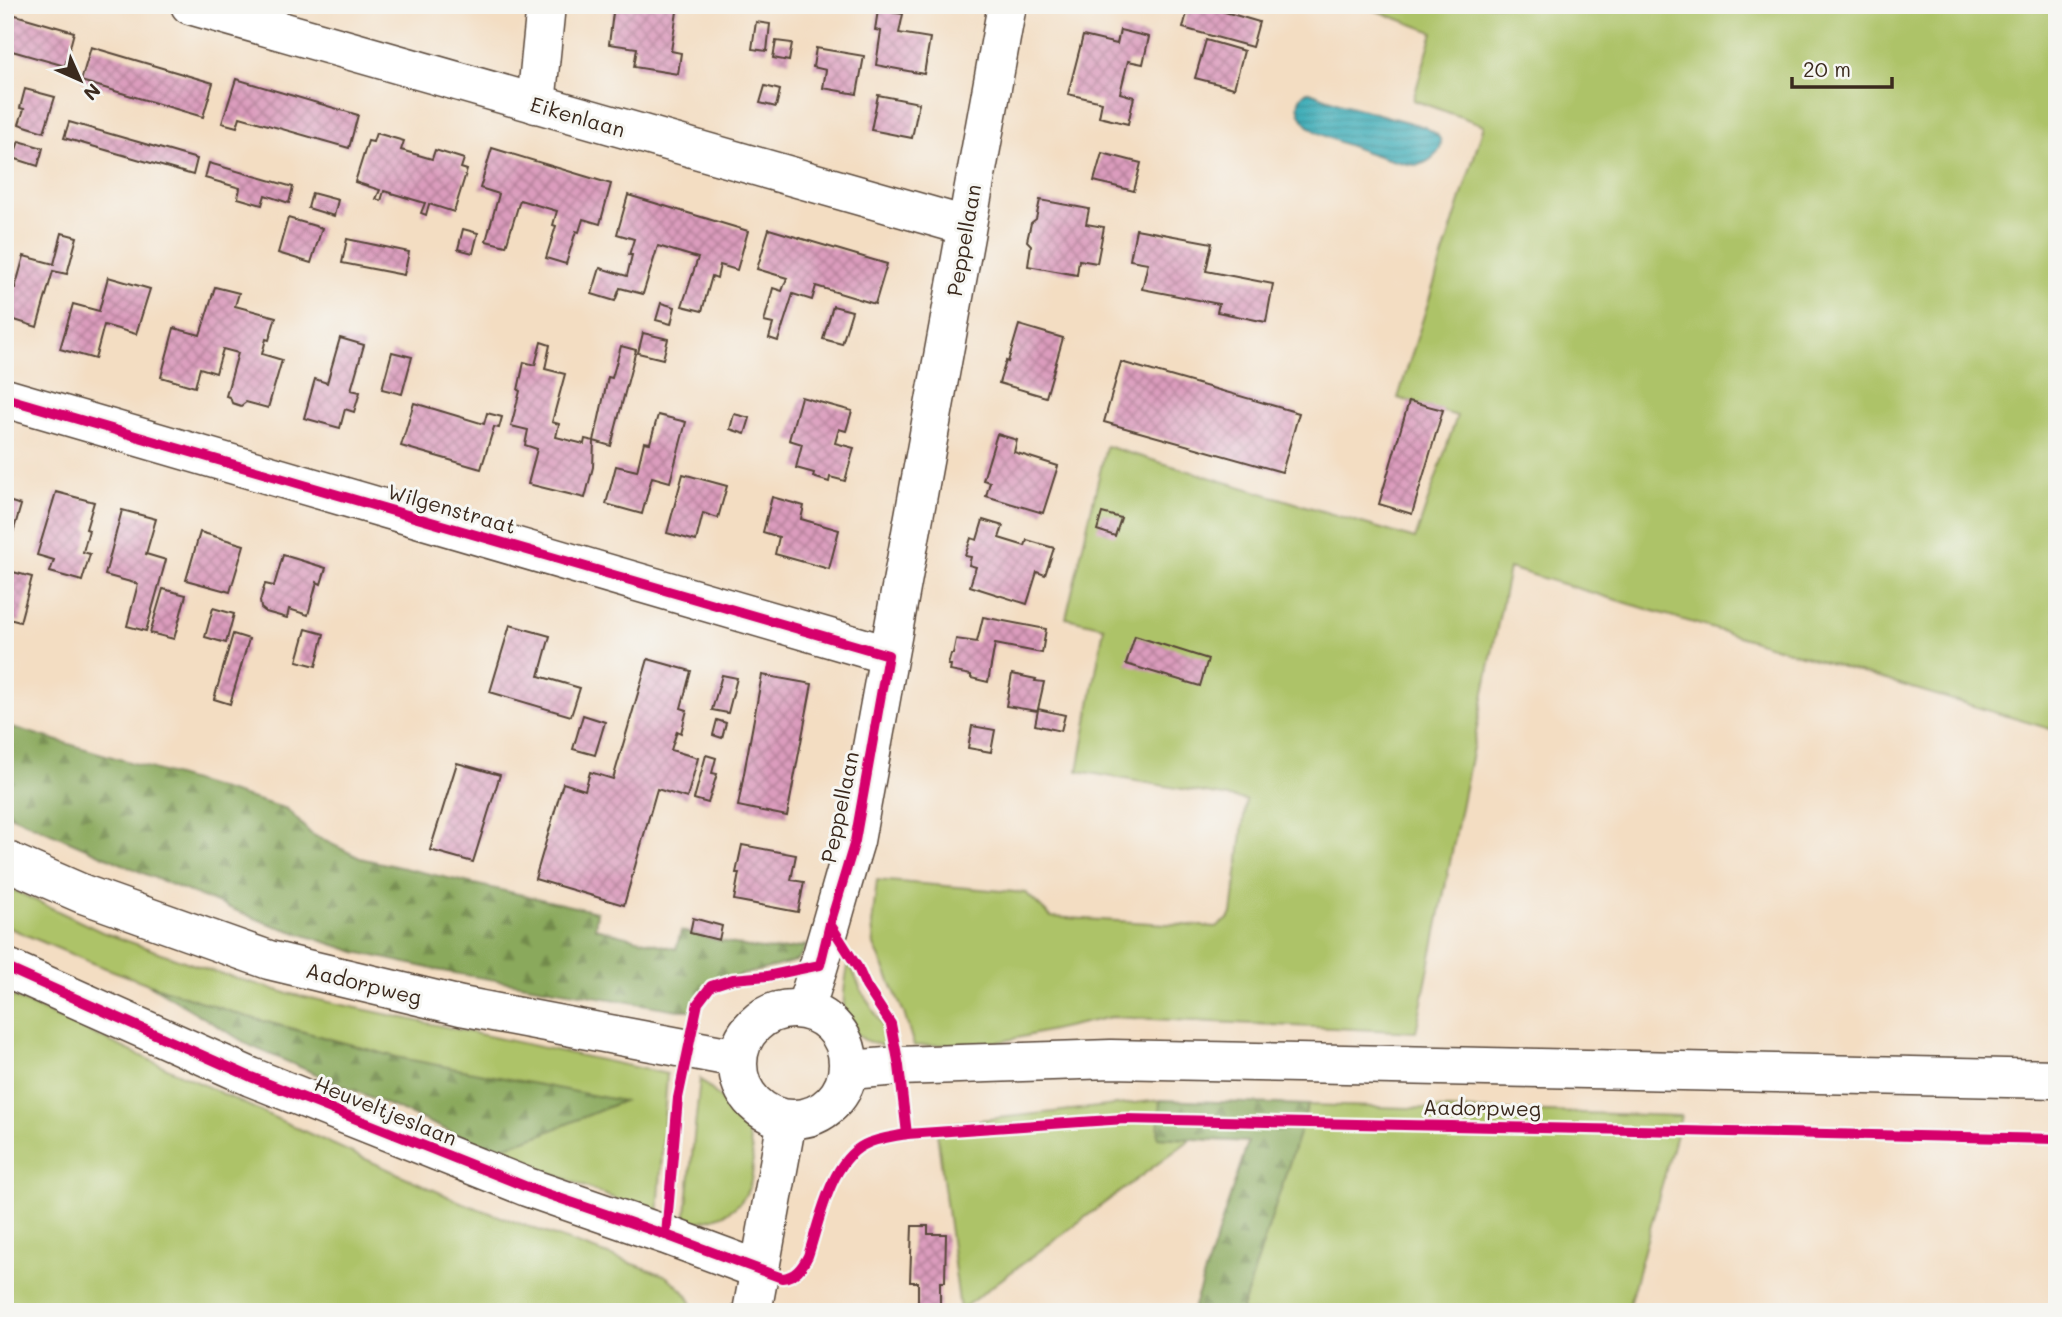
<svg xmlns="http://www.w3.org/2000/svg" width="2062" height="1317" font-family="Mali,sans-serif">
<style>
.green{fill:#adc367;stroke:#747642;stroke-width:2}
.forest{fill:url(#forest-firs);stroke:#626a3d;stroke-width:2}
.water{fill:url(#water-rules);stroke:#3b6b6a;stroke-width:2}
.building{fill:url(#building-cross-hatch)}
.lines{fill:none;stroke-linecap:round;stroke-linejoin:round}
.minor-casing{stroke:#574537;stroke-width:41}
.major-casing{stroke:#574537;stroke-width:41}
.minor{stroke:#fff;stroke-width:38}
.major{stroke:#fff;stroke-width:38}
.cycleway-casing{stroke:#f6f6f2;stroke-width:15}
.cycleway{stroke:#d6006c;stroke-width:10}
.labels{text-anchor:middle;dominant-baseline:central;stroke-width:6;stroke-linejoin:round;paint-order:stroke}
.street-label{font-size:21px;fill:#3b2a1e;stroke:#f6f6f2}
</style>
<defs>
<pattern id="forest-firs" width="22" height="20" patternUnits="userSpaceOnUse" patternTransform="scale(1.75)"><rect width="22" height="20" fill="#8aa95c"/><path d="M5 1l3.5 6h-7zM16 11l3.5 6h-7z" fill="#728a4b"/></pattern>
<pattern id="water-rules" width="6" height="5" patternUnits="userSpaceOnUse" patternTransform="scale(1.75)"><rect width="6" height="5" fill="#3bacb7"/><path d="M0 2.5h6" fill="none" stroke="#338c94"/></pattern>
<pattern id="building-cross-hatch" width="8" height="8" patternUnits="userSpaceOnUse" patternTransform="scale(1.75)"><rect width="8" height="8" fill="#db9cbd"/><path d="M0 0l8 8M0 8l8-8" fill="none" stroke="#b37f99"/></pattern>
</defs>
<rect width="100%" height="100%" fill="#f6f6f2"/>
<filter id="ink" filterUnits="userSpaceOnUse"><feTurbulence type="fractalNoise" baseFrequency=".0143" numOctaves="2"/><feDisplacementMap in="SourceGraphic" scale="14" xChannelSelector="R" yChannelSelector="G"/><feConvolveMatrix kernelMatrix="1 2 1 2 8 2 1 2 1" color-interpolation-filters="sRGB"/></filter>
<filter id="wash" filterUnits="userSpaceOnUse"><feTurbulence type="fractalNoise" baseFrequency=".00686" numOctaves="4" result="noise"/><feDisplacementMap in="SourceGraphic" scale="28" xChannelSelector="R" yChannelSelector="G"/><feGaussianBlur stdDeviation="1.57" result="paint"/><feColorMatrix in="noise" values="0 0 0 0 0 0 0 0 0 0 0 0 0 0 0 0 0 1.4 0 .05"/><feComposite in="paint" operator="in"/></filter>
<g filter="url(#wash)">
<rect width="100%" height="100%" fill="#f3ddc2"/>
<g class="green">
<polygon points="1361,5 2057,5 2057,731 1509,568 1416,1032 1111,1017 999,1042 914,1046 904,1013 874,945 872,924 877,880 1026,893 1051,917 1217,927 1227,920 1232,914 1246,800 1078,771 1104,627 1066,618 1106,446 1415,539 1457,416 1398,398 1484,125 1413,100 1433,32"/>
<polygon points="5,886 102,932 209,970 286,993 667,1074 658,1216 493,1150 540,1135 396,1057 241,1015 146,983 92,963 5,926"/>
<path d="M849,962L861,990L881,1023L888,1046C836,1041 840,1001 849,962Z"/>
<path d="M5,993L299,1129L465,1204L664,1275C679,1285 689,1294 695,1312H5Z"/>
<path d="M700,1079C712,1091 733,1108 742,1122C748,1130 750,1142 752,1152C758,1201 730,1220 685,1223Z"/>
<polygon points="1160,1100 1159,1137 1191,1139 960,1310 936,1125"/>
<polygon points="1308,1105 1681,1116 1627,1312 1241,1312"/>
</g>
<g class="forest">
<path d="M5,725L287,809L311,834L360,858L597,912L595,928L676,949L681,931C718,939 770,959 806,945L803,953L796,961L738,976L718,987L697,1010H678L447,972L356,952L267,923L150,876L5,813Z"/>
<polygon points="146,983 241,1015 396,1057 623,1101 540,1135 493,1150 251,1046"/>
<polygon points="1160,1100 1308,1105 1241,1312 1192,1312 1248,1142 1158,1137"/>
</g>
<path class="water" d="M1307,91L1339,103L1425,127C1429,130 1435,132 1438,136C1448,149 1428,164 1416,165C1400,165 1328,140 1314,130C1300,121 1291,102 1307,91Z"/>
<g id="blocks">
<g class="building">
<polygon points="614,5 678,5 671,51 681,53 678,74 634,67 637,48 609,44"/>
<polygon points="1189,5 1201,5 1259,22 1252,47 1183,28"/>
<polygon points="878,10 903,14 899,33 930,38 924,74 876,65 881,31 875,30"/>
<polygon points="5,12 74,32 65,66 5,49"/>
<polygon points="756,22 770,24 767,51 752,49"/>
<polygon points="1120,30 1149,37 1143,64 1128,61 1120,93 1134,97 1128,124 1099,117 1102,102 1068,94 1083,36 1117,44"/>
<polygon points="1206,40 1244,51 1234,88 1195,78"/>
<polygon points="776,41 792,43 789,61 773,58"/>
<polygon points="91,47 213,83 203,117 81,81"/>
<polygon points="816,48 864,56 857,94 823,88 826,70 813,67"/>
<polygon points="236,79 358,115 349,148 240,117 237,127 222,123"/>
<polygon points="765,86 780,90 776,107 760,103"/>
<polygon points="25,89 55,97 44,132 19,124 24,109 20,108"/>
<polygon points="878,95 919,103 912,138 871,130"/>
<polygon points="69,122 197,159 193,175 64,138"/>
<polygon points="376,133 404,141 401,150 432,159 435,150 464,159 461,168 467,170 454,212 429,204 426,215 421,213 425,203 384,191 381,201 376,199 380,190 355,182 368,141 373,142"/>
<polygon points="19,141 43,148 38,166 13,158"/>
<polygon points="492,148 611,184 600,224 583,219 579,232 576,231 566,264 546,258 556,226 553,225 557,211 540,206 520,200 506,246 486,241 499,194 480,188"/>
<polygon points="1102,153 1141,163 1134,191 1094,181"/>
<polygon points="209,163 293,187 289,203 265,195 262,205 238,198 240,188 205,178"/>
<polygon points="312,193 338,200 334,216 308,208"/>
<polygon points="628,195 748,231 737,270 720,265 717,278 712,276 702,311 682,306 698,258 658,246 643,294 620,288 615,301 592,294 600,268 627,276 632,255 629,255 634,239 617,234"/>
<polygon points="1040,200 1089,209 1086,224 1104,227 1097,263 1079,260 1077,275 1028,266 1031,245 1027,241 1031,223 1036,219"/>
<polygon points="288,218 322,228 311,263 278,253"/>
<polygon points="463,229 478,233 473,253 458,249"/>
<polygon points="769,229 887,264 875,304 816,286 812,300 793,294 778,341 769,338 773,324 764,322 773,288 782,291 787,278 757,269"/>
<polygon points="1136,229 1212,243 1206,271 1273,284 1266,322 1217,312 1219,304 1142,289 1148,263 1130,260"/>
<polygon points="62,233 77,237 67,274 53,271 37,327 5,317 5,285 15,288 24,256 54,264"/>
<polygon points="347,239 409,252 404,275 342,263"/>
<polygon points="108,277 150,289 136,334 104,325 95,359 60,349 73,304 99,311"/>
<polygon points="215,287 239,293 235,306 276,317 269,340 266,339 262,354 282,360 268,408 246,402 241,406 232,403 230,397 226,396 238,353 223,349 216,373 200,368 195,387 161,377 174,328 200,335"/>
<polygon points="661,303 675,307 671,324 656,320"/>
<polygon points="833,306 852,311 842,344 823,339"/>
<polygon points="1019,325 1063,338 1046,397 999,383 1006,361 1008,362"/>
<polygon points="643,333 668,339 663,359 638,353"/>
<polygon points="340,338 364,345 351,390 360,392 354,412 345,409 340,428 304,418 315,379 327,383"/>
<polygon points="541,342 550,345 545,369 565,374 552,422 559,424 556,437 584,444 585,439 594,441 593,467 585,498 528,484 537,449 525,445 528,430 511,426 520,391 518,390 524,362 535,365"/>
<polygon points="621,346 636,350 611,446 594,441 608,377 612,378"/>
<polygon points="392,352 412,357 402,394 382,389"/>
<polygon points="1121,362 1299,413 1282,472 1104,422"/>
<polygon points="801,397 852,411 846,431 839,429 835,443 854,448 845,481 830,477 829,482 813,477 814,473 796,468 802,444 789,440"/>
<polygon points="1409,401 1443,410 1412,514 1379,504"/>
<polygon points="414,403 484,424 487,413 502,417 499,428 494,427 481,469 401,446"/>
<polygon points="734,414 750,418 745,434 730,429"/>
<polygon points="658,415 686,422 670,482 652,477 642,514 606,504 616,466 637,471 644,442 650,443"/>
<polygon points="997,434 1017,440 1014,452 1058,466 1043,513 986,496 990,482 983,480"/>
<polygon points="683,474 727,486 718,518 703,513 696,541 667,533"/>
<polygon points="56,492 94,502 86,529 89,530 83,552 90,554 82,581 50,572 54,560 37,555"/>
<polygon points="772,497 804,506 801,519 839,530 829,569 775,554 779,537 763,532"/>
<polygon points="5,500 21,505 6,557 5,557"/>
<polygon points="122,510 156,519 146,554 166,560 146,631 127,626 138,584 105,575"/>
<polygon points="1102,513 1121,518 1115,536 1097,530"/>
<polygon points="983,520 1003,526 999,538 1025,546 1027,540 1054,548 1045,575 1037,572 1027,604 970,586 976,567 969,565 971,557 965,556 971,538 977,540"/>
<polygon points="200,532 244,545 230,592 186,580"/>
<polygon points="283,555 326,568 321,584 317,582 308,615 289,609 287,618 266,612 261,608 260,601 265,584 274,586"/>
<polygon points="13,572 32,577 20,622 5,618 5,599"/>
<polygon points="163,589 186,595 174,639 150,633"/>
<polygon points="213,608 234,614 226,643 205,637"/>
<polygon points="983,617 1046,629 1042,653 995,644 988,682 971,678 971,675 950,671 951,665 948,665 951,654 953,654 956,639 977,642"/>
<polygon points="510,625 550,636 539,676 580,688 571,716 490,692"/>
<polygon points="306,629 324,634 316,666 297,661"/>
<polygon points="233,634 249,639 230,704 214,699"/>
<polygon points="1135,636 1208,659 1200,686 1126,664"/>
<polygon points="648,659 691,671 681,708 687,710 681,733 677,731 671,750 698,758 687,798 657,789 624,905 535,879 563,783 585,790 590,772 613,779"/>
<polygon points="1012,674 1036,679 1035,681 1044,682 1038,709 1065,715 1061,731 1035,725 1038,710 1037,711 1006,706"/>
<polygon points="722,675 737,678 728,713 712,710"/>
<polygon points="762,675 812,684 787,816 738,806"/>
<polygon points="583,715 605,722 595,755 573,749"/>
<polygon points="717,720 726,723 722,738 713,735"/>
<polygon points="972,726 995,730 991,752 968,748"/>
<polygon points="706,755 716,758 712,773 717,774 708,803 694,799"/>
<polygon points="457,763 500,775 473,862 430,850"/>
<polygon points="742,845 796,855 791,880 804,882 798,912 734,900 739,873 736,873"/>
<polygon points="693,918 722,926 719,940 690,933"/>
<polygon points="912,1226 928,1226 928,1234 946,1234 945,1282 940,1282 940,1310 945,1312 914,1312 918,1303 918,1282 910,1282"/>
</g>
</g>
</g>
<g filter="url(#ink)">
<use href="#blocks" fill-opacity="0" stroke="#574537" stroke-width="2"/>
<g class="lines">
<defs>
<g id="minor">
<polyline points="190,5 966,226"/>
<polyline points="536,104 546,5"/>
<polyline points="5,398 888,655"/>
<polyline points="5,967 251,1077 527,1187 666,1235 760,1270"/>
<path d="M805,1009C824,953 838,897 855,841L1007,5"/>
<polyline points="752,1312 787,1120"/>
</g>
<g id="major">
<polyline points="5,860 83,894 269,960 461,1006 737,1058"/>
<circle cx="793" cy="1064" r="55"/>
<polyline points="849,1070 899,1066 1111,1059 2057,1079"/>
</g>
</defs>
<use href="#minor" class="minor-casing"/>
<use href="#major" class="major-casing"/>
<use href="#minor" class="minor"/>
<use href="#major" class="major"/>
<defs>
<g id="cycleway">
<polyline points="5,398 888,655 855,841 830,924 820,965 767,976 733,979 711,986 698,1003 678,1098 666,1235"/>
<polyline points="830,924 858,968 866,986 891,1024 899,1066 907,1134"/>
<path d="M5,967L251,1077L527,1187L666,1235L782,1278C795,1277 802,1268 808,1256C819,1223 830,1162 864,1145C877,1138 892,1137 907,1134L1125,1119L2057,1139"/>
</g>
</defs>
<use href="#cycleway" class="cycleway-casing"/>
<use href="#cycleway" class="cycleway"/>
</g>
</g>
<g class="labels">
<g class="street-label">
<text transform="translate(578 116) rotate(16)">Eikenlaan</text>
<text transform="translate(963 240) rotate(-80)">Peppellaan</text>
<text transform="translate(452 508) rotate(16)">Wilgenstraat</text>
<text transform="translate(839 807) rotate(-78)">Peppellaan</text>
<text transform="translate(364 983) rotate(14)">Aadorpweg</text>
<text transform="translate(1482 1107) rotate(1)">Aadorpweg</text>
<text transform="translate(386 1110) rotate(22)">Heuveltjeslaan</text>
</g>
</g>
<rect width="2062" height="1317" fill="none" stroke="#f6f6f2" stroke-width="28"/>
<g transform="translate(80 80) rotate(135)" stroke="#f6f6f2" stroke-width="5" paint-order="stroke">
<path d="M0-5L12 26L0 18L-12 26Z" fill="#3b2a1e"/>
<text y="-10" font-size="19" font-weight="bold" text-anchor="middle" fill="#3b2a1e">N</text>
</g>
<path d="M1792 77v10h100v-10" fill="none" stroke="#3b2a1e" stroke-width="3.5"/>
<text x="1803" y="77" font-size="21" fill="#3b2a1e" stroke="#f6f6f2" stroke-width="5" paint-order="stroke">20 m</text>
</svg>
